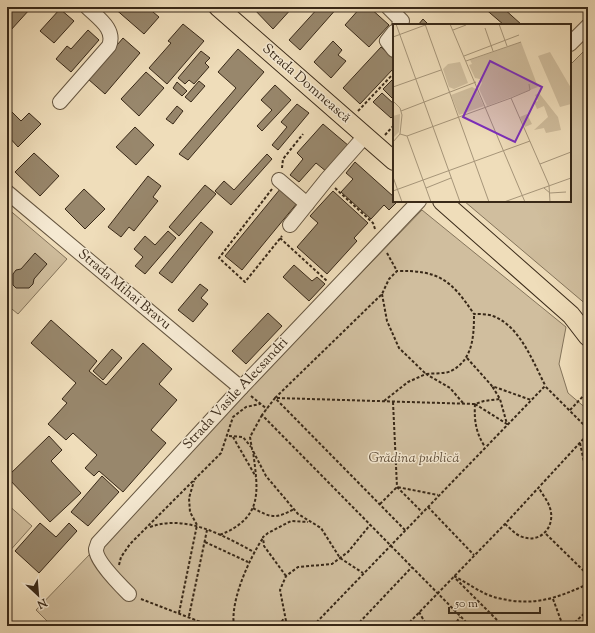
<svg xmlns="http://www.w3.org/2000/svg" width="595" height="633" font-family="'Sorts Mill Goudy',serif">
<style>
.green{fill:#d0be9e;stroke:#84745b}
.building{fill:#98876c;stroke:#392918}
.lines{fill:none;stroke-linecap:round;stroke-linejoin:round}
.minor-casing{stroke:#665640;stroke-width:16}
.major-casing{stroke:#392918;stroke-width:20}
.path{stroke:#392918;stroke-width:2;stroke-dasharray:3 2;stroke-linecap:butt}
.minor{stroke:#f5e9d2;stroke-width:14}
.major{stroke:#efddba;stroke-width:18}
.labels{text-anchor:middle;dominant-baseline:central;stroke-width:3;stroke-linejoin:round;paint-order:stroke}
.street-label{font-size:14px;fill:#392918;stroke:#f5e9d2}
.park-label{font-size:14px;font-style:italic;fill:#5f4e3a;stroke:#f5e9d2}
.inset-road{fill:none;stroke:#a69579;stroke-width:1}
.view{fill:#7b2cbf;fill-opacity:0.15;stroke:#7b2cbf;stroke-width:2}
.inset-edge{fill:none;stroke:#392918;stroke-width:2}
</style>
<rect width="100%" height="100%" fill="#efddba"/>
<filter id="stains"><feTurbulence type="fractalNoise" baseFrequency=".005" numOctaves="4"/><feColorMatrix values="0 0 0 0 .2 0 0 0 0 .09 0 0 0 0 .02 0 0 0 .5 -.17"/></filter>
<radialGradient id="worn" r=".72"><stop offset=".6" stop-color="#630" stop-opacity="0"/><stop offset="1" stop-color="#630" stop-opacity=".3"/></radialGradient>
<g class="green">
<polygon points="588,47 588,306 464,201 570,201 570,65"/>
<polygon points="7,208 67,259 18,314 7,305"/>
<polygon points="422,210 566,327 559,364 568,393 588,410 588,626 52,626 36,610"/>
<polygon points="7,504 32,526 7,554"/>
</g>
<g class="building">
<polygon points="11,7 28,7 30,9 10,31 7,28 7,11"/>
<polygon points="113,7 147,7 159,17 144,34"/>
<polygon points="252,7 293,7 273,29"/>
<polygon points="319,7 338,7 300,50 289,40"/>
<polygon points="361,7 369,7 389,25 369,47 345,25"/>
<polygon points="483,7 502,7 522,25 504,25"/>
<polygon points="60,9 74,21 54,43 40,31"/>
<polygon points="423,19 429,25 418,25"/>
<polygon points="183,24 204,41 167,84 149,68 171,43 168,41"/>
<polygon points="88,30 99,40 71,72 56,59 67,46 71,49"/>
<polygon points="123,38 140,53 105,94 88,79"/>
<polygon points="333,41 342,50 338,55 346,61 331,78 314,62"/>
<polygon points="381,47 394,59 394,68 360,104 343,88"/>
<polygon points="238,49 264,72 188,160 179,154 236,88 218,72"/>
<polygon points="201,51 210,58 205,63 209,67 194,84 189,80 185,84 178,78"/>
<polygon points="146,72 164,88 139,116 121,99"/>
<polygon points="394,78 394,100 383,89"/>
<polygon points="199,81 205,86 191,102 185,97"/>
<polygon points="177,82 187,91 182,96 173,88"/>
<polygon points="275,85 291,100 262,131 257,126 272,110 261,100"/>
<polygon points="382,93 394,104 394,115 391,118 373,102"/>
<polygon points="297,104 309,113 278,150 272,145 287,127 281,122"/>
<polygon points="177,106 183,111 173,124 166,119"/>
<polygon points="7,107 21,121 29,113 41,124 18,147 7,135"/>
<polygon points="323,124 349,146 327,172 316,163 299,182 290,175 303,159 297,153"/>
<polygon points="135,127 154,145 136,165 116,147"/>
<polygon points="34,153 59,176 40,196 15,172"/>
<polygon points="267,154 272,159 231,205 215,191 224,181 234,190"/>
<polygon points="355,162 394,197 394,201 398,201 389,210 384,205 371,219 341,192 353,179 346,173"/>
<polygon points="148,176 161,186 153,197 158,201 134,231 129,227 121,237 108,227"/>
<polygon points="205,185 216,194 179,236 169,227"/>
<polygon points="281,188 298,202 242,270 225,256"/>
<polygon points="84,189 105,209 85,229 65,209"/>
<polygon points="333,191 368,223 354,238 357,241 327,274 297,247 318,223 310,216"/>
<polygon points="201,222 213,232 172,283 159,273"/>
<polygon points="168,231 176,238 145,274 135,266 143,257 134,249 145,236 155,245"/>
<polygon points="35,253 47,264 34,279 33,284 29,288 16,288 13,285 13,274 16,270 21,269"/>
<polygon points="294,265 312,281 317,277 325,284 309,301 283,277"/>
<polygon points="200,284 208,290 201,298 208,304 193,322 178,310"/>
<polygon points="268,313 282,326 246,364 232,351"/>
<polygon points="51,320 97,361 89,371 106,385 143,343 172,369 159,384 177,400 151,430 166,443 123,492 99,471 94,476 85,468 97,455 73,433 66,440 48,424 67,403 62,399 76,383 31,343"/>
<polygon points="112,349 122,358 103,380 93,371"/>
<polygon points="49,436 62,450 51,461 81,493 50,522 7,477"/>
<polygon points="102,476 119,492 88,526 71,512"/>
<polygon points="40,523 56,537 69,523 77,531 39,573 15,551"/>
</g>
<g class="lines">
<defs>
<g id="minor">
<polyline points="388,7 402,21 399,25"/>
<polyline points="394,32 387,41 394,50"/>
<polyline points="570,44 588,26"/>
<path d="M60,102L109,46C116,29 98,18 87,7"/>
<polyline points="279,180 307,204"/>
<polyline points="7,192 241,388"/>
<polyline points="290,225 327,179 365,136"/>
<path d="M129,594C121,586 95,560 96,549C96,549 98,543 98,543L241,388L419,201"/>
</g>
<g id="major">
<polyline points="218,7 394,161"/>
<polyline points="442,201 571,315 588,337"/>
</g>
</defs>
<use href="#minor" class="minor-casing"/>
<use href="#major" class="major-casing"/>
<g class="path">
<polyline points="358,111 394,73"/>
<polyline points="385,135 394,125"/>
<polyline points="282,168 283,159 303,134"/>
<polyline points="335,188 373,223 375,229"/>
<polyline points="272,189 219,258 245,282 282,236"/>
<polyline points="280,238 327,281"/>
<polyline points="387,253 397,271"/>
<path d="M382,294L387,321L399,348L426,374C434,373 445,374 451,371C473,360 474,336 474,314"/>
<polyline points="467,358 492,386 531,400"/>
<polyline points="251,396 267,409"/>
<path d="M275,398L382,294L389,279L397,271C439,270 451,280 474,314C480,314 488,314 493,316C520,326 533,362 545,385"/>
<polyline points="277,398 475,404 484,401 500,399"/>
<polyline points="384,401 408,382 426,374 450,388 463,403"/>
<polyline points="393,402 397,487 422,512"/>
<polyline points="475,404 507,424 500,399 492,386"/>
<path d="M475,404C474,421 476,433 485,447"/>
<polyline points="570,410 588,391"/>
<polyline points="262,415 250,437 252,449 266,476 298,514 321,528 340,558 363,573"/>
<polyline points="229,436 243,437 251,447"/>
<polyline points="233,437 256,477"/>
<polyline points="580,443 588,481"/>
<polyline points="380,504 397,487 438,495"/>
<polyline points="428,507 474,555"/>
<path d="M253,508C271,518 276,519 294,509"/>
<path d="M505,524C510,528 515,534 520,536C540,545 556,527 550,508C548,501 542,494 539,488"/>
<path d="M150,527C186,514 222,535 254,552"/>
<polyline points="405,530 275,398 262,415 470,626"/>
<polyline points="546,534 588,575"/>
<path d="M220,535C264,517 258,491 253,451"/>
<polyline points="205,542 248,562"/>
<polyline points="119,565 121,557 130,544 221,453 233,417 246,407 260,404"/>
<polyline points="286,576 264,546 263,537 268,533 291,521 308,522"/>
<path d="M454,576C468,583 483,595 498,598C534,607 557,598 588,584"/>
<polyline points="456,579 503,626"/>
<polyline points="141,599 211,626"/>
<polyline points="553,599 563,626"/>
<polyline points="419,612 427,626"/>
<polyline points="179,613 197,525 190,512 189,498 194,481"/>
<polyline points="189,616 207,530"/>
<path d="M234,626C230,601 249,559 263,538"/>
<polyline points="279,626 284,618"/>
<polyline points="287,626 280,590 286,576 298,567 332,564 348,552 370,525"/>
<polyline points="313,626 545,386 588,429"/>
<polyline points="356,626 412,567"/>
<polyline points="406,626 505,524 588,434"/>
<polyline points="454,626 460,617"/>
<polyline points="571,626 588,610"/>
</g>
<use href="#minor" class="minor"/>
<use href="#major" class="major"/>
</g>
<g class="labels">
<g class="street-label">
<text transform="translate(306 84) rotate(41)">Strada Domnească</text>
<text transform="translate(124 290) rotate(40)">Strada Mihai Bravu</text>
<text transform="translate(236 394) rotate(-47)">Strada Vasile Alecsandri</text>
</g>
<g class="park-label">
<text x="414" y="459">Grădina publică</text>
</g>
</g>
<g transform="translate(393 24)">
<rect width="178" height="178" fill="#efddba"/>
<path d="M128,18L145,63L94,82L86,65L89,59L87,55L82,54L76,41L79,40L77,36ZM157,28L178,64V80L167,83L145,32ZM67,38L75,59L61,65L56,63L50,45L55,40ZM79,63L83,65L91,82L66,91L58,71ZM146,69L165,93L168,106L153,109L151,104L141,106L155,93L151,82L144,85L141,78L145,77L142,71ZM7,90L6,108L0,114V92ZM134,90L139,100L132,103L127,93Z" fill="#d0be9e"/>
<path class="inset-road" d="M3,0L67,178M32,0L96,178M57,0L132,178M106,0L114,22M92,4L100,27M60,6L73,1M0,13L35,0M71,32L126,11M73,37L128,18M0,63L48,46M118,74L156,161L157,178M0,77L7,84L9,91L7,110L0,118M8,87L83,58M7,110L14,112L118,74L137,66L136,60M14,112L38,178M147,140L178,128M0,153L9,178M33,164L58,154M151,164L157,169L173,168M0,167L137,117M111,178L178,154"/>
<path class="view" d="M97,37L149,63L122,118L70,93Z"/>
<rect width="178" height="178" class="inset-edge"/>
</g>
<rect width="595" height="633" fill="none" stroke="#efddba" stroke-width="24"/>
<rect x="8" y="8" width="579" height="617" fill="none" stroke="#392918" stroke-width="2"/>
<rect x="12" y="12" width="571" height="609" fill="none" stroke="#392918"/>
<g transform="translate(38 595) rotate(154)" stroke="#f5e9d2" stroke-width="3" paint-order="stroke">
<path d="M0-3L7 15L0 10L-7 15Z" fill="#392918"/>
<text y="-6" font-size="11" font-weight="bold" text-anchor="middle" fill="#392918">N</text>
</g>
<path d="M449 607v6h91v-6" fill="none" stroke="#392918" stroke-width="2"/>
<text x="455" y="607" font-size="12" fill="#392918" stroke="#f5e9d2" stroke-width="3" paint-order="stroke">50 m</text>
<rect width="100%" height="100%" filter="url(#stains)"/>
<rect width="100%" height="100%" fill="url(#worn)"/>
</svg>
